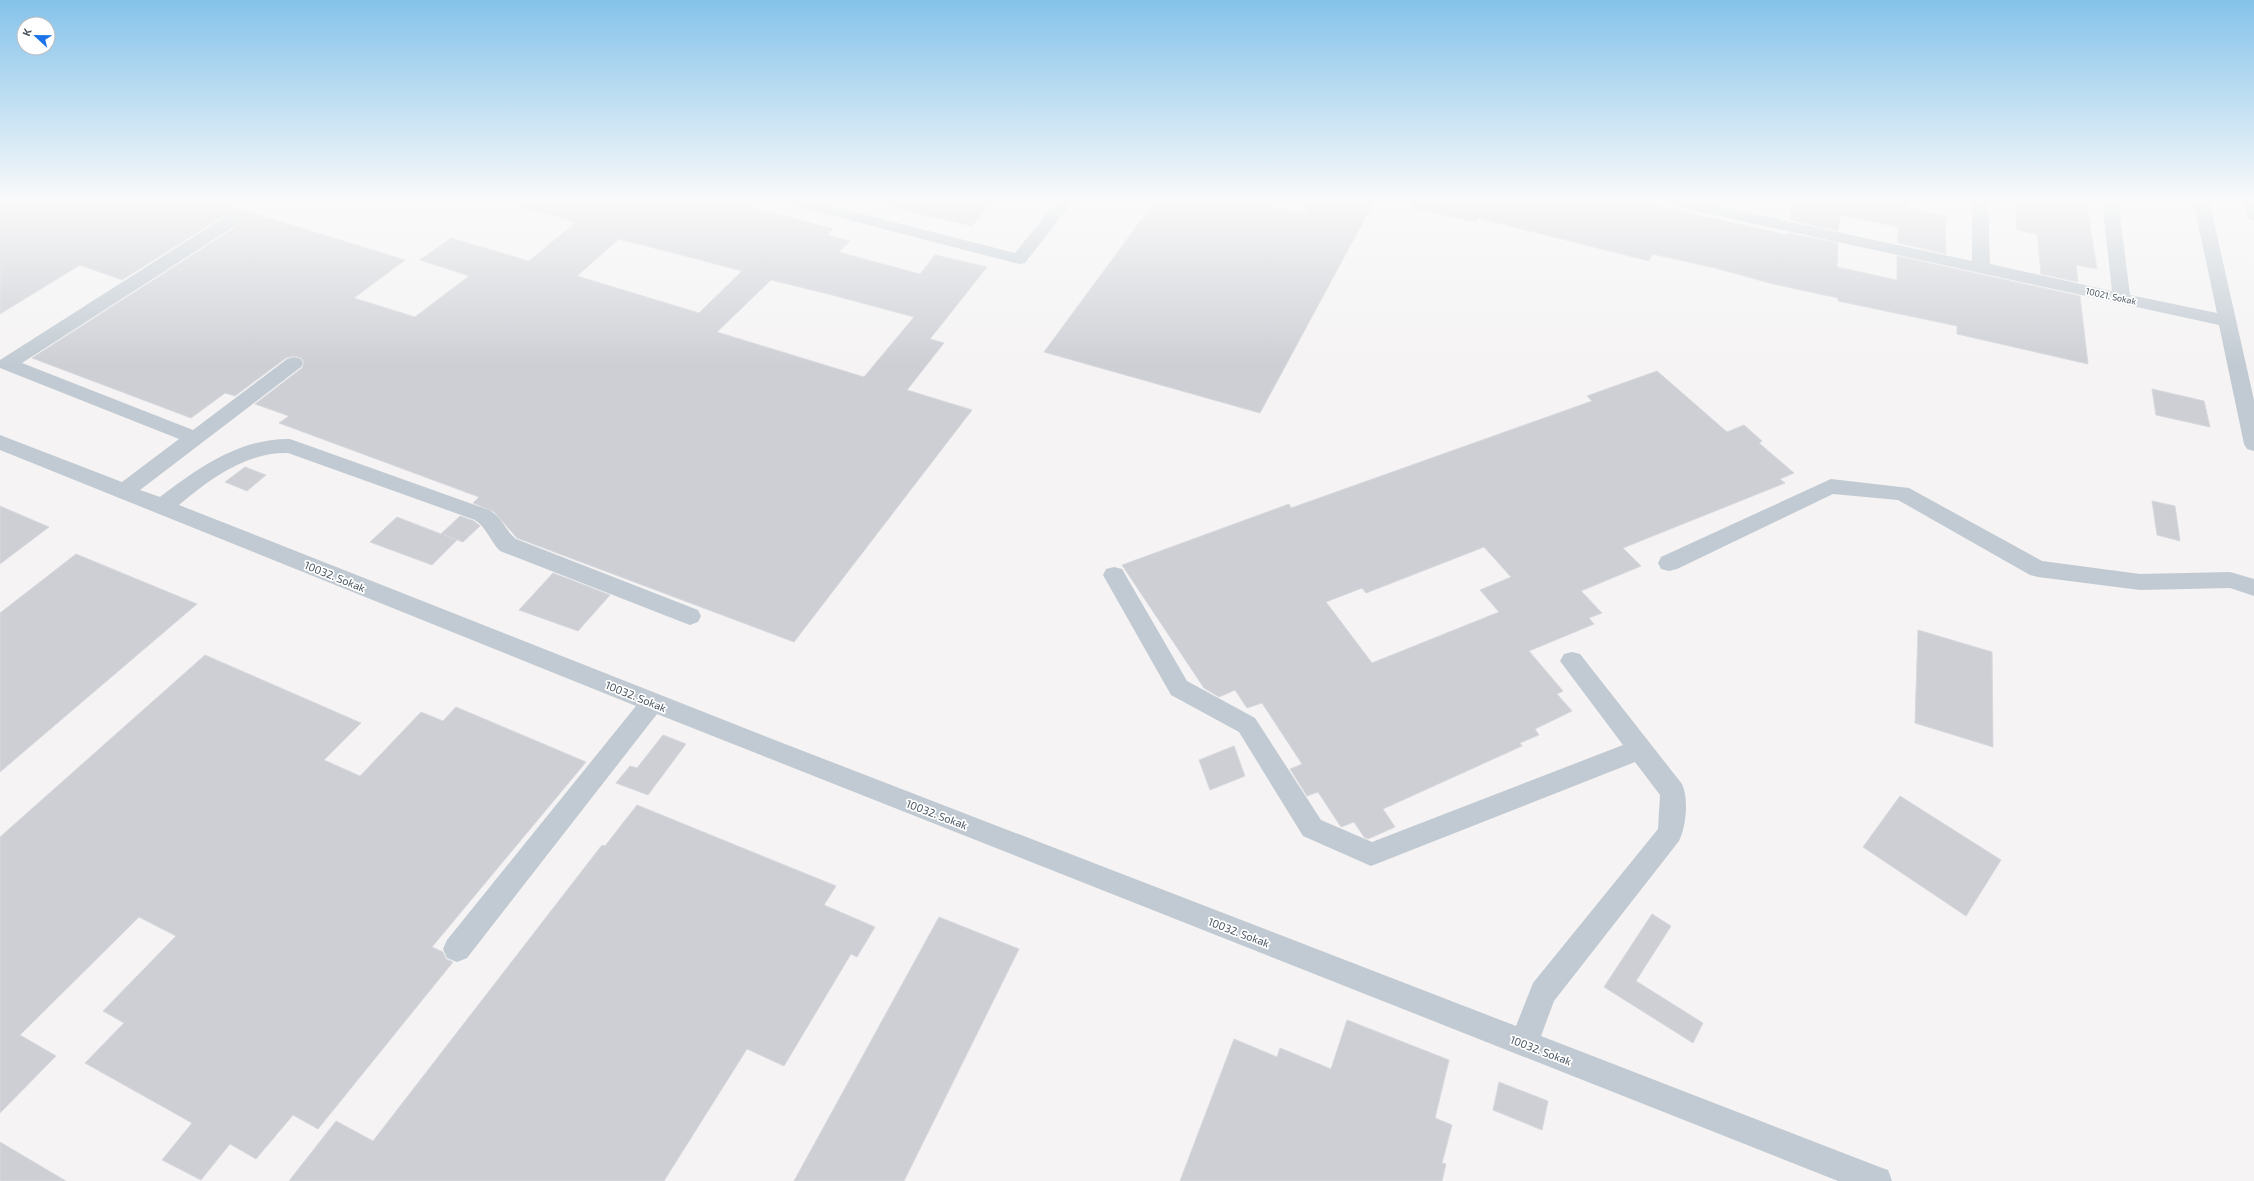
<svg xmlns="http://www.w3.org/2000/svg" width="2254" height="1181" font-family="'Exo 2',sans-serif">
<style>
.building{fill:#cdcfd5;stroke:#d7d9de;fill-rule:evenodd}
.lines{fill:none;stroke-linecap:round;stroke-linejoin:round}
.minor{fill:#c1cad2;fill-rule:evenodd}
.labels{text-anchor:middle;dominant-baseline:central;stroke-width:3.5;stroke-linejoin:round;paint-order:stroke}
.far-street-label{font-size:9px;fill:#4a5661;stroke:#fff}
.street-label{font-size:11px;fill:#4a5661;stroke:#fff}
</style>
<rect width="100%" height="100%" fill="#f5f3f3"/>
<g class="building">
<path d="M0,200H211L405,260L354,298L415,317L469,276L420,260L451,238L529,261L576,222L518,206V200H725L833,229L827,235L850,241L839,252L864,259L920,274L935,255L987,267L930,339L944,343L907,390L972,410L794,642L517,538L494,512L473,503L479,497L279,423L289,416L255,404L302,368L304,362L301,358L294,356L286,358L235,396L225,393L191,418L32,358L236,227L238,221L235,217H222L122,280L80,265L0,314ZM619,239L689,257L742,271L699,313L577,276ZM771,280L832,295L914,317L864,377L717,332Z"/>
<polygon points="891,200 994,200 972,226 890,207"/>
<polygon points="1156,200 1244,200 1306,214 1308,200 1375,200 1260,413 1044,352"/>
<polygon points="1412,200 1531,200 1551,204 1553,200 1631,200 1787,235 1788,233 1838,243 1837,267 1897,280 1897,256 2080,296 2088,364 1957,334 1957,326 1838,301 1838,298 1773,284 1715,268 1652,254 1649,261 1478,218 1476,222 1412,208"/>
<polygon points="1793,200 1908,200 1908,208 1945,216 1946,254 1898,243 1898,227 1840,215 1838,231 1790,220"/>
<polygon points="2035,200 2086,200 2097,269 2076,265 2078,282 2041,274 2037,234 2017,230 2015,203 2036,207"/>
<path d="M1657,371L1727,432L1744,425L1762,441L1759,443L1794,473L1780,479L1785,483L1623,548L1641,566L1581,591L1602,613L1589,618L1594,624L1529,651L1563,691L1557,694L1572,711L1535,729L1539,735L1520,743L1522,746L1383,809L1395,827L1368,839L1364,837L1354,822L1341,827L1318,792L1307,796L1290,769L1302,764L1262,703L1247,708L1235,690L1219,697L1204,688L1122,565L1289,504L1291,508L1592,401L1587,396ZM1484,547L1511,577L1480,590L1499,612L1372,663L1326,602L1362,588L1366,593Z"/>
<polygon points="2152,389 2204,401 2210,427 2156,415"/>
<polygon points="245,467 266,475 247,491 225,482"/>
<polygon points="2152,501 2175,506 2180,541 2157,535"/>
<polygon points="0,506 49,527 0,564"/>
<polygon points="460,516 474,521 480,526 463,542 444,535 457,540 432,565 370,542 397,517 441,534"/>
<polygon points="76,554 197,604 0,772 0,613"/>
<polygon points="553,573 610,595 578,631 519,610"/>
<polygon points="1918,630 1992,652 1993,747 1915,723"/>
<polygon points="205,655 361,723 324,760 360,776 421,712 443,721 456,707 586,762 432,947 443,952 446,959 453,962 318,1129 293,1115 256,1159 230,1144 201,1180 162,1160 192,1123 85,1063 124,1023 103,1011 176,936 139,917 20,1035 56,1056 0,1113 0,837"/>
<polygon points="663,735 686,744 648,795 616,783 630,766 637,768"/>
<polygon points="1234,746 1245,776 1210,790 1199,760"/>
<polygon points="1900,796 2001,860 1966,916 1863,847"/>
<polygon points="637,805 836,886 824,905 875,927 857,957 851,954 784,1066 747,1049 664,1181 289,1181 336,1121 373,1141 602,845 605,846"/>
<polygon points="1652,914 1671,926 1636,981 1703,1023 1693,1043 1604,987"/>
<polygon points="939,917 1019,949 904,1181 794,1181"/>
<polygon points="1347,1020 1449,1060 1435,1118 1452,1125 1442,1163 1446,1164 1442,1181 1180,1181 1234,1039 1277,1057 1280,1048 1331,1069"/>
<polygon points="1499,1082 1548,1101 1542,1130 1493,1110"/>
<polygon points="0,1142 66,1181 0,1181"/>
</g>
<g class="lines">
<g class="minor">
<polygon points="781,200 807,200 1015,253 1058,200 1074,200 1025,263 1019,264 783,203"/>
<polygon points="1660,200 1689,200 1972,261 1972,200 1988,200 1990,264 2112,291 2102,200 2118,200 2130,295 2217,313 2193,200 2209,200 2254,400 2254,451 2247,449 2244,444 2219,325 1668,205 1662,203"/>
<polygon points="2242,200 2254,200 2254,221 2248,219"/>
<path d="M229,217L235,218L237,222L235,226L22,363L193,430L287,359L294,357L301,359L303,363L301,367L140,490L160,497C198,468 240,438 290,439L489,510C502,517 505,530 516,539L698,610L701,616L698,622L690,625L682,622L500,551C490,541 487,528 475,520L288,453C246,452 210,479 179,505L785,744L1516,1026L1533,983L1658,829L1660,795L1635,762L1371,866L1303,836L1239,732L1171,695L1103,575L1106,569L1114,567L1122,569L1187,681L1255,718L1321,820L1372,842L1623,745L1560,661L1564,654L1572,652L1580,654L1682,784C1689,799 1686,827 1679,841L1554,1001L1541,1036L1877,1166L1888,1170L1892,1181H1838L657,714L467,958L457,962L447,958L443,949L447,940L636,706L0,450V435L122,482L179,439L0,368V360L223,218Z"/>
<polygon points="1831,479 1909,488 2042,561 2140,574 2230,572 2254,579 2254,596 2230,588 2140,590 2038,577 2030,575 1898,500 1833,494 1677,569 1669,571 1661,569 1658,563 1661,557"/>
</g>
</g>
<linearGradient id="sky" x2="0" y2="1"><stop stop-color="#85c3ea"/><stop offset="0.55" stop-color="#fafafa"/><stop offset="1" stop-color="#fafafa" stop-opacity="0"/></linearGradient>
<rect width="2254" height="365" fill="url(#sky)"/>
<g class="labels">
<g class="far-street-label">
<text transform="translate(2111 296) rotate(12)">10021. Sokak</text>
</g>
<g class="street-label">
<text transform="translate(335 576) rotate(22)">10032. Sokak</text>
<text transform="translate(636 696) rotate(22)">10032. Sokak</text>
<text transform="translate(937 814) rotate(21)">10032. Sokak</text>
<text transform="translate(1239 932) rotate(21)">10032. Sokak</text>
<text transform="translate(1541 1050) rotate(21)">10032. Sokak</text>
</g>
</g>
<g transform="translate(36 36) rotate(292)"><circle r="19" fill="#ffffff" stroke="#b7bbc0"/>
<path d="M0-3L7 15L0 10L-7 15Z" fill="#1a73e8"/>
<text y="-6" font-size="11" font-weight="bold" text-anchor="middle" fill="#4a5661">K</text>
</g>
</svg>
